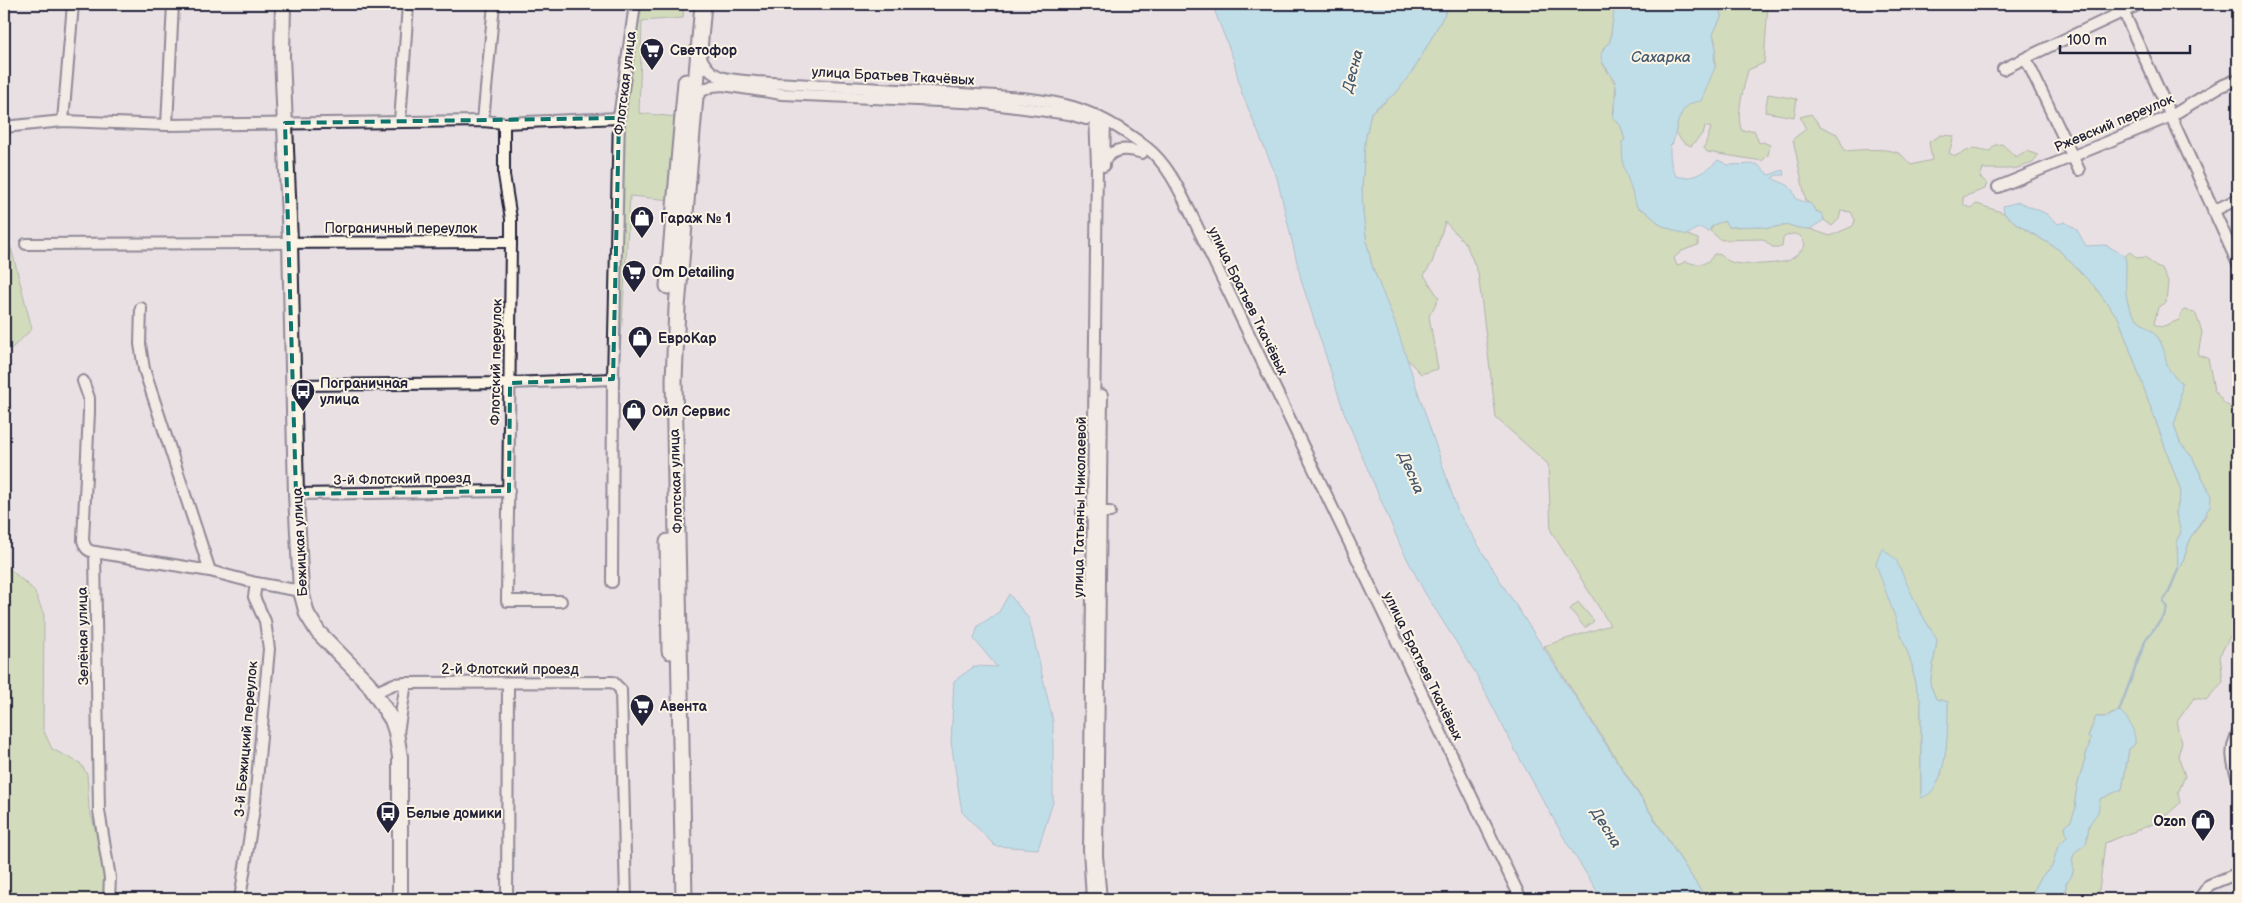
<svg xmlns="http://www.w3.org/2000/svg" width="2242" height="903" font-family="'Balsamiq Sans',sans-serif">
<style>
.green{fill:#b5d48d;stroke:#6c7b64;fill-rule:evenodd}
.water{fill:#8fdcee;stroke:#6392a6}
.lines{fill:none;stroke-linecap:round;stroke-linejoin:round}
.stream{stroke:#6392a6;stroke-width:2.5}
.street-casing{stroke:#22223b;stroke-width:14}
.secondary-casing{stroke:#22223b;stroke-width:18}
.primary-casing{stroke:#22223b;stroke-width:19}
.street{stroke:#fcf5e5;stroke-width:10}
.secondary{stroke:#fcf5e5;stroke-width:14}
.primary{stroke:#fcf5e5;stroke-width:15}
.marked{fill:none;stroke:#0f766e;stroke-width:4;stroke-dasharray:10 6;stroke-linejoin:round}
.labels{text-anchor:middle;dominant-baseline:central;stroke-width:4;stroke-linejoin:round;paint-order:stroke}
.poi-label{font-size:14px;font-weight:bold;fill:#22223b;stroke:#fcf5e5;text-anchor:start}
.street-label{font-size:14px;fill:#22223b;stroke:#fcf5e5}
.water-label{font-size:15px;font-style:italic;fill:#435a71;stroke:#fcf5e5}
</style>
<rect width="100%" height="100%" fill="#e9e0e4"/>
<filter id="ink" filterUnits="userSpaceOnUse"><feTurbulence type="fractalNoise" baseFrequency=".02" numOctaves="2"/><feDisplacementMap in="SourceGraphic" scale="10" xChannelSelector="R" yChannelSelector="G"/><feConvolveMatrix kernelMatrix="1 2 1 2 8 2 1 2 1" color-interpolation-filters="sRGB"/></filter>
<g filter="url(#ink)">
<g class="green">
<polygon points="642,4 684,4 683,18 642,21 639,113 676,117 671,200 630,196 620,353 616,352 624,125"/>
<path d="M1450,4H1615L1610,42L1603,48V64L1616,85L1613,117L1621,126L1625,140L1622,142L1637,207L1645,211L1661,225L1698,239V245L1682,251L1674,258L1677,266L1686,261C1697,267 1708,265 1714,254C1725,254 1723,259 1731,262C1740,266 1782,264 1790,260C1796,256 1801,251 1805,246C1803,233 1793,231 1783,238L1782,247H1772L1763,239L1721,240L1710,231L1713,225L1724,221L1729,227L1758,226L1767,228L1789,225L1799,228L1810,229L1830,236L1853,226L1855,220L1851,212L1841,211L1839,219L1832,226L1824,220L1822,214C1814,211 1813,205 1806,201L1793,139L1806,129L1800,117L1811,114L1820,126L1837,134L1845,151C1857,150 1890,147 1900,154C1904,156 1907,162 1911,165L1932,160L1929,142L1941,135L1954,136L1949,153L1955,156L1974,148L1990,151L1995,145L2002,144L2016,157L2026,151L2038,155L2033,163L2014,169H1983L1980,177L1987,183L1985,189L1963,197L1964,205L1970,208L1977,204L2004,213L2017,224L2058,249L2094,286L2119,319L2181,491L2176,513L2181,532L2177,540L2178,568L2182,565L2190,539L2206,515L2211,495L2192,457L2180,443L2174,425L2179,408L2181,383C2161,365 2169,365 2161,343C2155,329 2136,323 2130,309C2121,291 2128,274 2125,256L2130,252L2137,258L2145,257L2156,267L2162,269L2168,282L2166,303L2158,307L2154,324L2161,327L2179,320L2181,313L2184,310L2195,312L2202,332L2198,355L2208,358L2214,390L2225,404L2238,411V577L2231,612L2234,620L2233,631L2220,655L2223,682L2206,700L2194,698L2178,720L2177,727L2182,742L2178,756L2185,776L2178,793L2180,803L2167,815L2158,812L2152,817L2153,824L2105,843L2098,899H2059L2066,894V883C2074,875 2074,869 2072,859L2075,852L2086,844L2089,825L2100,799L2122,789L2129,749L2135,744L2112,713L2107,717H2096L2088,736L2091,738L2077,787L2075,801L2076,808L2071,821L2065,826L2067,837L2058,846L2052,867L2042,876L2029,899H1706L1544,646L1610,625L1551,531L1548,464L1496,418L1478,273L1466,244L1445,222L1432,263L1424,275L1439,298L1429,316L1438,369L1421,374L1406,358L1372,266L1367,244L1363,214L1362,188L1365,141L1371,112L1384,103L1416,66ZM1919,610L1937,640L1930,684L1936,699L1948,702L1946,749L1941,775L1921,798V702L1915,684L1912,665Z"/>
<path d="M1719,4H1768L1764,63L1748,70C1744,88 1735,115 1742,131L1754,130L1759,143L1763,142L1770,145L1768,155L1762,161L1707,152L1704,148L1711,128L1705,126L1704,132L1691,146L1683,142L1675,132L1679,115L1687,105L1694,101L1715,67V41L1713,34L1721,17Z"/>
<polygon points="1768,94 1797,99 1794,117 1765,112"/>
<polygon points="4,233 12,251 32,329 12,348 4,351"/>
<polygon points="4,415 6,438 6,566 34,590 44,615 43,729 52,749 80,763 87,774 89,808 116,899 4,899"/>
<polygon points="1578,602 1594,621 1585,628 1570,609"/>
</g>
<g class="water">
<polygon points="1212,4 1450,4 1416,66 1397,92 1371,112 1365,141 1362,188 1363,214 1367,244 1372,266 1396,326 1458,512 1504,587 1706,899 1602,899 1567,843 1515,750 1475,672 1425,593 1401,547 1362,456 1344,412 1302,283 1277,178 1241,91 1234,61"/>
<path d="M1615,4H1719L1721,17L1713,34L1716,49L1714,54L1715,67L1701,101C1679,102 1677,126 1673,143L1670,146C1670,158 1670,165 1676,176C1692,181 1707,171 1718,160L1728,165L1757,164L1769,175L1783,170L1784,175H1777L1772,178C1786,186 1791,182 1796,199L1811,204L1815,211L1822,214L1824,220L1810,229L1799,228L1789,225L1767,228L1758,226L1729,227L1724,221L1713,225L1707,232C1699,223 1694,232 1686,235L1661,225L1645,211L1637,207L1623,164L1622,142L1625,140L1621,126L1613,117C1615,108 1617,95 1616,86C1613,67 1588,61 1610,42Z"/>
<path d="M2019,202L2045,213L2058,224L2065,222L2077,230L2086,246L2106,245L2125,256C2128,274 2122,291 2130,309C2136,323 2155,329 2161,343C2170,365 2161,365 2182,383L2179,408L2174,425L2180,443L2192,457L2211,496L2210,506L2190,539L2182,565L2178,569L2177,540L2181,532L2176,513L2181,491L2119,319L2094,286L2058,249L2017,224L2004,213L2003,206Z"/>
<path d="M1882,548L1896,560L1919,610L1937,640L1930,684L1936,699L1948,702C1948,726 1948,775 1931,792C1928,795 1924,797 1921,798V702L1915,684L1912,665L1876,564Z"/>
<polygon points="1009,594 1029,619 1053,721 1053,802 1038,849 995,846 962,812 951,742 954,681 975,666 997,667 974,639 978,626 999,612"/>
<path d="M2119,711C2129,717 2136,733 2135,744L2129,749L2122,789L2100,799L2098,812L2089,825L2086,844L2075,852L2072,859C2074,869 2074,875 2066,883V894L2059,899H2029L2042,876L2052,867L2058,846L2067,837L2065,826L2071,821L2076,808L2075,801L2077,787L2091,738L2088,737L2096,717H2107Z"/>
</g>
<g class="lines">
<polyline class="stream" points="2119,711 2146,639 2164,616 2167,608 2163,601 2169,592 2178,569"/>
<defs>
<g id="street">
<polyline points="2120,4 2238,264"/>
<path d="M700,55C710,82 731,79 756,82C824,86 892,89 960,94C997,96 1038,97 1073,107C1099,115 1124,130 1146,147C1168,164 1180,191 1192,216L1521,899"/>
<polyline points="2026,59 2079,170"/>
<path d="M2003,69C2048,47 2094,25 2140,4"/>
<polyline points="695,98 702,91 712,86 723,85 782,94 985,103 1069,114 1086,119"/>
<polyline points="63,121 73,4"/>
<polyline points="483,121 494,4"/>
<polyline points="400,122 408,4"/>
<polyline points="504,123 504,175 511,219 511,242 507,601 561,601"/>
<polyline points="167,125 173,4"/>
<polyline points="4,127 63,121 167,125 483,121 504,123 619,118"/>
<path d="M1104,161C1113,147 1128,148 1142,153"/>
<polyline points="1104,166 1105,121"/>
<polyline points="1998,187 2171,116 2219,87 2238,79"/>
<polyline points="2213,211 2238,199"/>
<polyline points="26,244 511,242"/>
<polyline points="141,308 140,344 144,369 210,571"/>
<path d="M83,381L89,398V412L83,540C85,548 87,551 95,552L99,811L110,878L109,899"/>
<polyline points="294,385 510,383 613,379"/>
<polyline points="296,494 509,491"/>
<polyline points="1082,512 1110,512"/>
<polyline points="95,552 210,571 256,583 301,591"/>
<polyline points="612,582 613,379 619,118 635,4"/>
<polyline points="406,683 613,682 621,690 626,899"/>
<polyline points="374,693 394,684 406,683 398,733"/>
<path d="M2238,733C2229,750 2232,762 2238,779"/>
<polyline points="240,899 255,802 269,649 265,621 254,597 256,583"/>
<polyline points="507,899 508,684"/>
<polyline points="1092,899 1089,849 1097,165 1095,115"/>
<polyline points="1101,899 1097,856 1102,395"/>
<polyline points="2199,899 2209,885 2238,873"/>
</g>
<polyline id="secondary" points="283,4 282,56 290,242 296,494 301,591 307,614 318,632 368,683 392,720 396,732 400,757 400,899"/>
<g id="primary">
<polyline points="668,286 686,82"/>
<polyline points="668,542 670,651"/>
<polyline points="684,899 674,380 677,307 703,4"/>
</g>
</defs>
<use href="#street" class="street-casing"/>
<use href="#secondary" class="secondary-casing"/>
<use href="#primary" class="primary-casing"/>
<use href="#street" class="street"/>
<use href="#secondary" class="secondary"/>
<use href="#primary" class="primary"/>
</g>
</g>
<path d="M0 0H2242V903H0ZM619,118L613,379L510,383L509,491L296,494L285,123Z" fill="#e9e0e4" fill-opacity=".55" fill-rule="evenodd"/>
<path class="marked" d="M619,118L613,379L510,383L509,491L296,494L285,123Z"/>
<defs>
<symbol id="supermarket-pin" viewBox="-11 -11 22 30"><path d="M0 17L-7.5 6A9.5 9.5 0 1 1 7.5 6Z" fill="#22223b" stroke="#fcf5e5"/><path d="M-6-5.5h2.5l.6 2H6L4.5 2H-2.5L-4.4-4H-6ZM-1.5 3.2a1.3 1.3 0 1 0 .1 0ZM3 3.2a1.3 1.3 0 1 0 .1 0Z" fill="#fff"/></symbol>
<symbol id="shop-pin" viewBox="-11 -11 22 30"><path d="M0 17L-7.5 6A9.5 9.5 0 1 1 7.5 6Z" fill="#22223b" stroke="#fcf5e5"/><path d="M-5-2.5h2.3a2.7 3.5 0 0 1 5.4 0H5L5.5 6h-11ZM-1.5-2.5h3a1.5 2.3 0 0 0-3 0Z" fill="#fff"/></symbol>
<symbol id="bus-pin" viewBox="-11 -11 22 30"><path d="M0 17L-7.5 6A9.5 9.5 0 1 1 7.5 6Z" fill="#22223b" stroke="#fcf5e5"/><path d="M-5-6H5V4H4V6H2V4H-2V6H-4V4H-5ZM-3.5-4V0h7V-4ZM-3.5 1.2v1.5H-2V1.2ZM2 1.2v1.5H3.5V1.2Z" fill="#fff"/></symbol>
</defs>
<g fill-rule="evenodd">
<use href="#supermarket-pin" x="638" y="36" width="28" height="38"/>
<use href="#shop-pin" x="628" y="204" width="28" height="38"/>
<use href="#supermarket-pin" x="620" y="258" width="28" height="38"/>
<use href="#shop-pin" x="626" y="324" width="28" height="38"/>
<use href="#bus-pin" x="289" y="377" width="28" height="38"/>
<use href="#shop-pin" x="620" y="397" width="28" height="38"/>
<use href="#supermarket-pin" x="628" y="692" width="28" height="38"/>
<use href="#bus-pin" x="374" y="799" width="28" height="38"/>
<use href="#shop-pin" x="2189" y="807" width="28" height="38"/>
</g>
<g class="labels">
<g class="poi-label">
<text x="670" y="50">Светофор</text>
<text x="660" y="218">Гараж № 1</text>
<text x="652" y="272">Om Detailing</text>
<text x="658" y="338">ЕвроКар</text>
<text x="320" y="383">Пограничная<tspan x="320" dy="16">улица</tspan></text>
<text x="652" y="411">Ойл Сервис</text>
<text x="660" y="706">Авента</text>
<text x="406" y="813">Белые домики</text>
<text x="2186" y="821" text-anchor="end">Ozon</text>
</g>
<g class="street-label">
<text transform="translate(893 76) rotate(3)">улица Братьев Ткачёвых</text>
<text transform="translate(625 83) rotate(-83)">Флотская улица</text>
<text transform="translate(2114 123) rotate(-23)">Ржевский переулок</text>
<text x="401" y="228">Пограничный переулок</text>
<text transform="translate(1248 301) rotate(64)">улица Братьев Ткачёвых</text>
<text transform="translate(496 362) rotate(-89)">Флотский переулок</text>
<text transform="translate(402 479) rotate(-1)">3-й Флотский проезд</text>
<text transform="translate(676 481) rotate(-92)">Флотская улица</text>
<text transform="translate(1080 507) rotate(-89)">улица Татьяны Николаевой</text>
<text transform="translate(300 542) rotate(-93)">Бежицкая улица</text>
<text transform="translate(83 636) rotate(-91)">Зелёная улица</text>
<text transform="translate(1423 666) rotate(64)">улица Братьев Ткачёвых</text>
<text x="510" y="669">2-й Флотский проезд</text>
<text transform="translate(246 739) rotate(-85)">3-й Бежицкий переулок</text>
</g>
<g class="water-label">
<text x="1661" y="57">Сахарка</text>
<text transform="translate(1353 71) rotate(-75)">Десна</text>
<text transform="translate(1411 473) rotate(67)">Десна</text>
<text transform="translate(1606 828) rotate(58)">Десна</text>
</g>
</g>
<rect width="2242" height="903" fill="none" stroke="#fcf5e5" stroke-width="20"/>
<rect x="10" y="10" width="2222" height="883" fill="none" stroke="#22223b" stroke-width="2" filter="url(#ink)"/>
<path d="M2060 45v8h130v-8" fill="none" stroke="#22223b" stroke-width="2.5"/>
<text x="2067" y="45" font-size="15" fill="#22223b" stroke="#fcf5e5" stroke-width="4" paint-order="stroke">100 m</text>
</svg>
